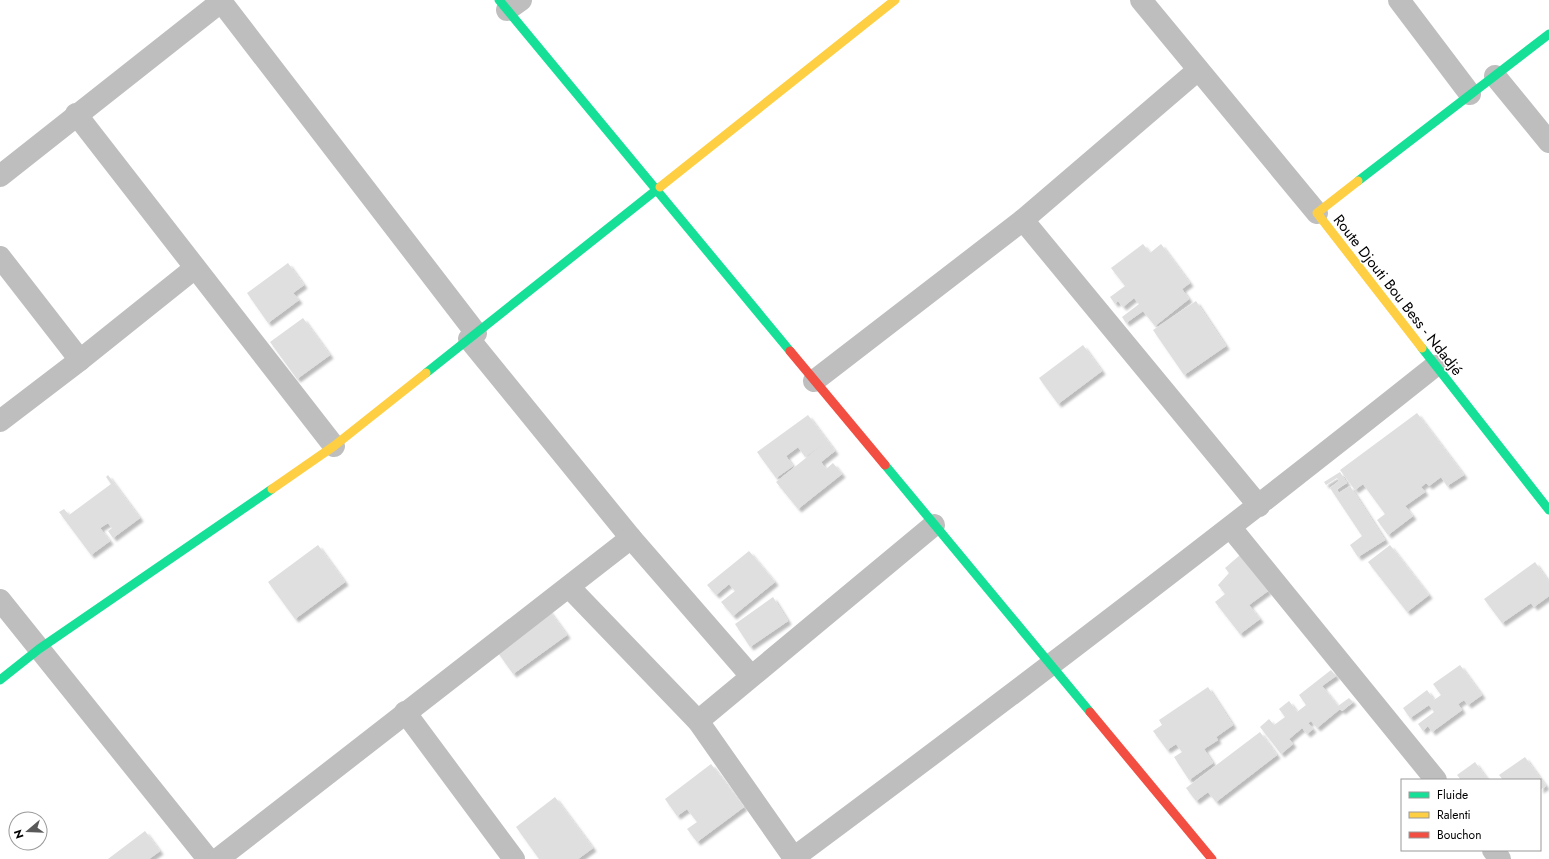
<svg xmlns="http://www.w3.org/2000/svg" width="1549" height="859" font-family="Jost,sans-serif">
<style>
.building{fill:#dfdfdf;filter:url(#shadow)}
.lines{fill:none;stroke-linecap:round;stroke-linejoin:round}
.street{stroke:#bebebe;stroke-width:22}
.fast{stroke:#16e098;stroke-width:9}
.slow{stroke:#ffcf43;stroke-width:9}
.jam{stroke:#f24e42;stroke-width:9}
.labels{text-anchor:middle;dominant-baseline:central;stroke-width:3;stroke-linejoin:round;paint-order:stroke}
.street-label{font-size:15px;fill:#000;stroke:#fff}
</style>
<defs>
<filter id="shadow"><feDropShadow dx="3.5" dy="3.5" stdDeviation="1" flood-color="#0004"/></filter>
</defs>
<rect width="100%" height="100%" fill="#fff"/>
<g class="building">
<polygon points="1143,244 1150,253 1161,244 1190,283 1182,289 1189,299 1155,326 1143,311 1126,323 1122,317 1139,304 1134,298 1123,307 1118,301 1115,304 1110,297 1125,286 1111,268"/>
<polygon points="288,263 304,285 293,293 299,300 268,323 247,293"/>
<polygon points="1196,301 1226,346 1184,375 1153,330"/>
<polygon points="303,318 330,355 297,379 270,342"/>
<polygon points="1083,345 1102,371 1058,404 1039,378"/>
<polygon points="1417,413 1464,475 1447,486 1441,477 1429,486 1426,483 1421,487 1425,492 1405,506 1413,516 1388,535 1377,520 1385,514 1363,484 1355,490 1340,470"/>
<polygon points="808,415 835,451 821,462 826,469 833,463 842,474 798,509 776,482 822,445 805,457 798,447 786,456 793,466 776,478 757,452"/>
<polygon points="1340,472 1347,483 1337,489 1339,493 1350,486 1385,540 1358,557 1350,545 1362,536 1330,488 1339,481 1337,478 1326,485 1324,482"/>
<polygon points="108,475 140,518 113,538 108,531 112,528 108,523 100,528 110,541 91,555 59,512 64,509 69,515 111,484 106,477"/>
<polygon points="318,545 345,582 295,619 268,582"/>
<polygon points="1390,545 1429,595 1407,612 1368,562"/>
<polygon points="749,551 775,582 733,616 721,602 735,591 729,584 716,595 707,585"/>
<polygon points="1240,555 1268,591 1249,605 1260,619 1240,634 1215,602 1225,594 1218,585 1229,573 1225,568"/>
<polygon points="1535,562 1549,582 1549,596 1534,607 1531,603 1502,623 1484,599"/>
<polygon points="773,597 788,621 750,647 735,624"/>
<polygon points="548,609 567,635 513,674 494,647"/>
<polygon points="1460,665 1482,695 1468,705 1464,700 1458,704 1462,710 1432,732 1428,726 1423,731 1418,724 1434,712 1429,705 1410,718 1403,708 1427,690 1434,700 1441,695 1433,684"/>
<polygon points="1331,670 1336,676 1322,686 1338,706 1349,698 1353,702 1342,711 1340,709 1317,728 1311,721 1308,723 1313,729 1307,734 1302,728 1289,739 1293,744 1281,754 1260,727 1269,719 1274,725 1285,717 1279,709 1289,701 1297,712 1306,705 1299,695"/>
<polygon points="1208,687 1233,725 1216,737 1218,740 1204,749 1213,763 1189,780 1174,757 1182,752 1176,744 1167,750 1153,731 1162,725 1159,720"/>
<polygon points="1260,732 1277,755 1216,802 1208,792 1196,801 1186,788"/>
<polygon points="1525,757 1546,786 1540,790 1540,780 1503,780 1499,775"/>
<polygon points="1475,762 1488,780 1461,780 1457,775"/>
<polygon points="711,764 744,807 697,842 687,829 697,822 687,809 677,816 665,799"/>
<polygon points="555,797 593,848 578,859 539,859 516,827"/>
<polygon points="145,831 160,851 149,859 108,859"/>
</g>
<g class="lines">
<g class="street">
<polyline points="220,0 476,333"/>
<polyline points="1141,0 1317,213"/>
<polyline points="1399,0 1470,94"/>
<polyline points="507,10 521,0"/>
<polyline points="1495,76 1549,142"/>
<polyline points="76,114 334,446"/>
<polyline points="0,176 223,0"/>
<polyline points="1023,220 1259,506"/>
<polyline points="0,257 80,360"/>
<polyline points="469,339 631,538 751,676"/>
<polyline points="814,381 1023,220 1198,70"/>
<polyline points="0,421 80,360 195,268"/>
<polyline points="1231,528 1436,780"/>
<polyline points="569,587 698,721 794,858"/>
<polyline points="0,600 208,859"/>
<polyline points="405,712 514,859"/>
<polyline points="698,721 934,525"/>
<polyline points="1493,850 1500,859"/>
<polyline points="218,859 631,538"/>
<path d="M792,859C1009,698 1224,534 1435,366"/>
</g>
<g class="fast">
<polyline points="499,0 790,351"/>
<polyline points="1358,181 1549,34"/>
<polyline points="1422,348 1549,510"/>
<polyline points="426,373 660,187"/>
<polyline points="885,465 1090,712"/>
<polyline points="0,680 39,649 272,489"/>
</g>
<g class="slow">
<polyline points="1358,181 1317,213 1422,348"/>
<polyline points="660,187 895,0"/>
<polyline points="272,489 334,446 426,373"/>
</g>
<g class="jam">
<polyline points="790,351 885,465"/>
<polyline points="1090,712 1212,859"/>
</g>
</g>
<g class="labels">
<g class="street-label">
<text transform="translate(1398 295) rotate(52)">Route Djouti Bou Bess - Ndadjé</text>
</g>
</g>
<rect x="1401" y="779" width="140" height="72" fill="#ffffff" stroke="#999999"/>
<rect x="1409" y="792" width="20" height="6" fill="#16e098" stroke="#999999"/>
<text x="1437" y="799" font-size="12" fill="#000000">Fluide</text>
<rect x="1409" y="812" width="20" height="6" fill="#ffcf43" stroke="#999999"/>
<text x="1437" y="819" font-size="12" fill="#000000">Ralenti</text>
<rect x="1409" y="832" width="20" height="6" fill="#f24e42" stroke="#999999"/>
<text x="1437" y="839" font-size="12" fill="#000000">Bouchon</text>
<g transform="translate(28 831) rotate(251)"><circle r="19" fill="#ffffff" stroke="#999999"/>
<path d="M0-3L7 15L0 10L-7 15Z" fill="#595959"/>
<text y="-6" font-size="11" font-weight="bold" text-anchor="middle" fill="#000000">N</text>
</g>
</svg>
